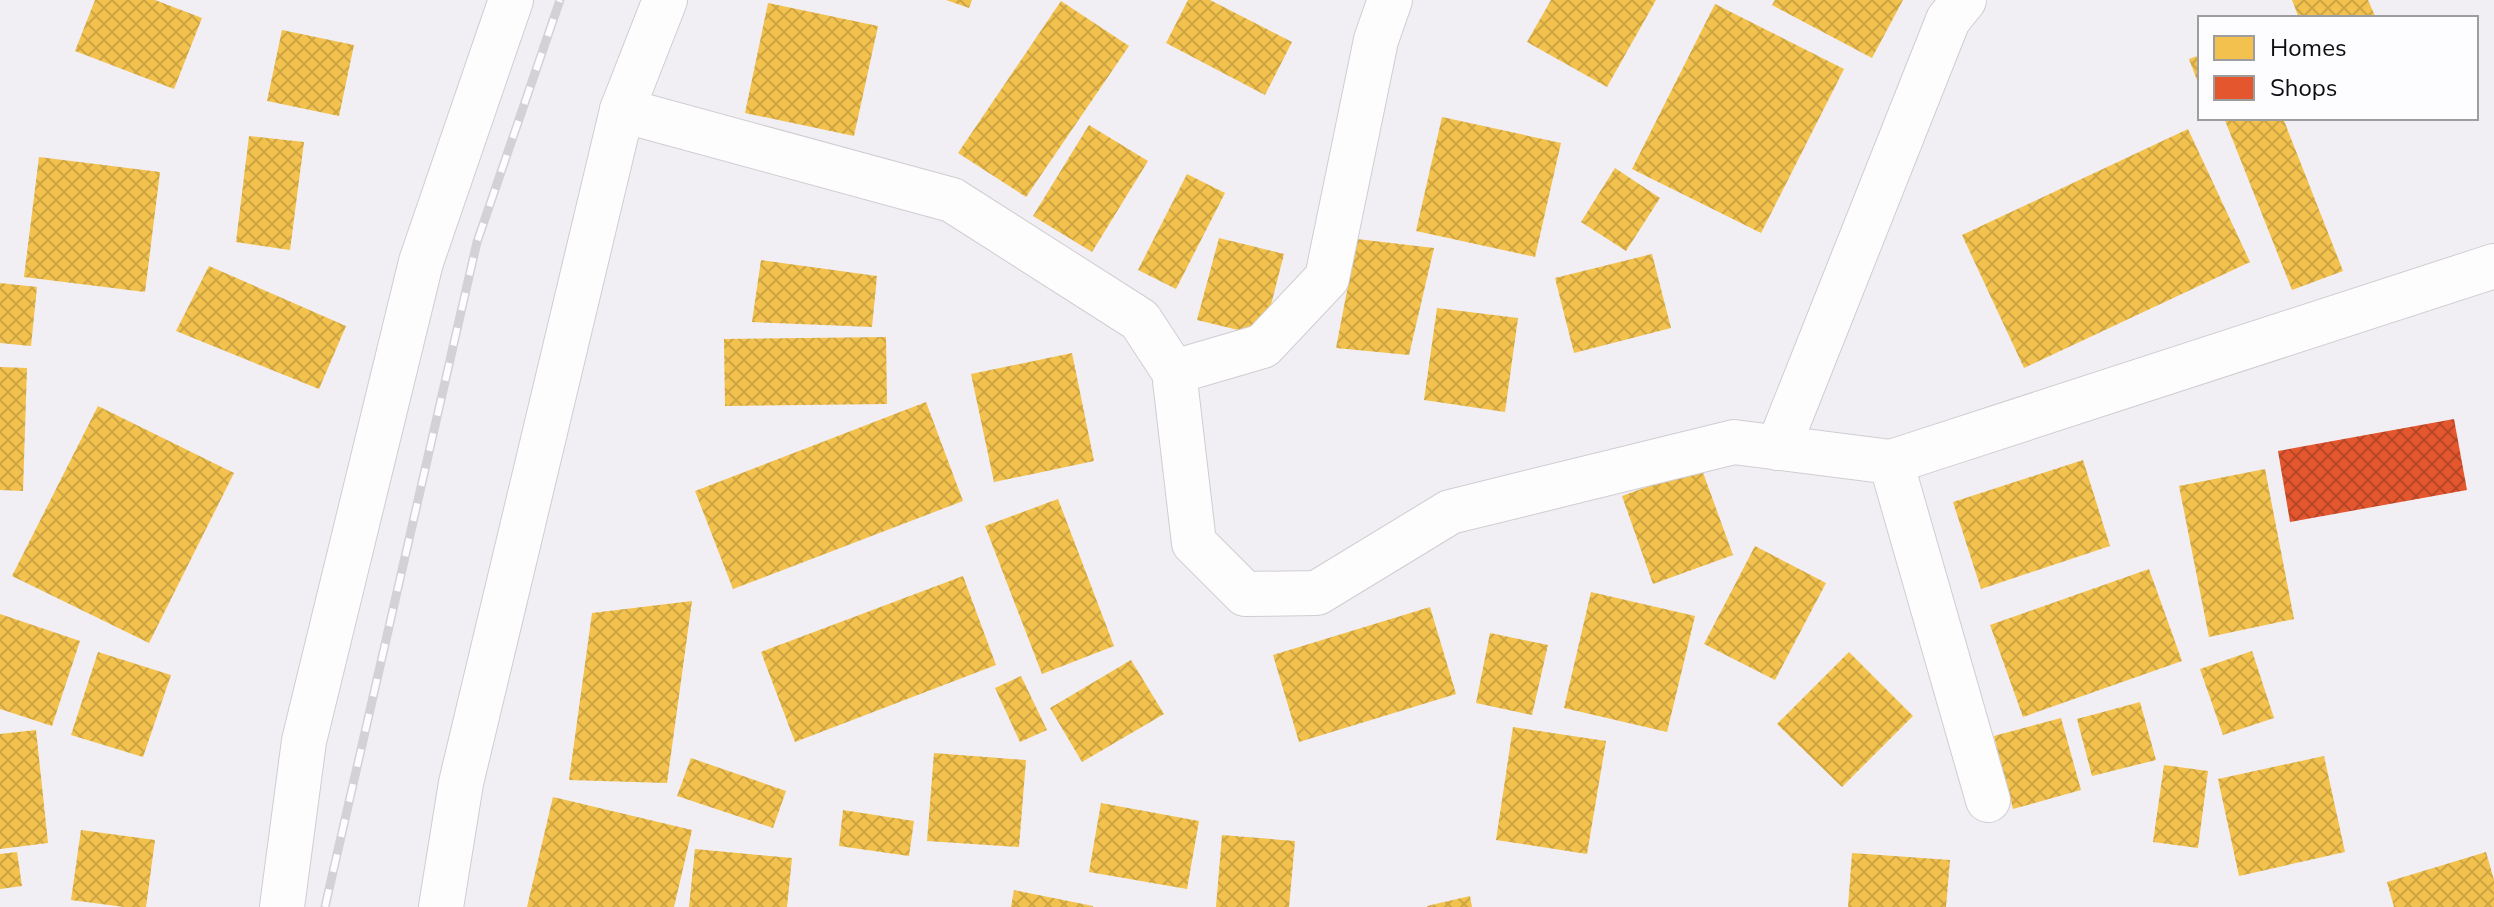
<svg xmlns="http://www.w3.org/2000/svg" width="2494" height="907" font-family="'Nunito Sans',sans-serif">
<style>
.homes{fill:url(#homes-cross-hatch)}
.shops{fill:url(#shops-cross-hatch)}
.lines{fill:none;stroke-linecap:round;stroke-linejoin:round}
.minor-casing{stroke:#d0cdd2;stroke-width:46}
.minor{stroke:#fdfdfd;stroke-width:44}
.rail-casing{stroke:#d3d1d4;stroke-width:9}
.rail{stroke:#fdfcfe;stroke-width:6;stroke-dasharray:18;stroke-linecap:butt}
</style>
<defs>
<pattern id="homes-cross-hatch" width="8" height="8" patternUnits="userSpaceOnUse" patternTransform="scale(2)"><rect width="8" height="8" fill="#f2c14e"/><path d="M0 0l8 8M0 8l8-8" fill="none" stroke="#cea543"/></pattern>
<pattern id="shops-cross-hatch" width="8" height="8" patternUnits="userSpaceOnUse" patternTransform="scale(2)"><rect width="8" height="8" fill="#e4572e"/><path d="M0 0l8 8M0 8l8-8" fill="none" stroke="#b74626"/></pattern>
</defs>
<rect width="100%" height="100%" fill="#f2eff4"/>
<g class="homes">
<polygon points="95,0 155,0 202,18 174,89 75,51"/>
<polygon points="946,0 972,0 969,8"/>
<polygon points="1188,0 1210,0 1292,42 1265,95 1166,43"/>
<polygon points="1551,0 1656,0 1607,87 1527,42"/>
<polygon points="1775,0 1903,0 1872,58 1772,5"/>
<polygon points="2292,0 2368,0 2376,18 2299,18"/>
<polygon points="1061,1 1129,46 1026,197 958,153"/>
<polygon points="768,3 878,26 854,136 745,113"/>
<polygon points="1715,4 1844,69 1761,233 1632,169"/>
<polygon points="282,30 354,45 339,116 267,101"/>
<polygon points="2200,55 2200,88 2189,59"/>
<polygon points="1442,117 1561,143 1535,257 1416,231"/>
<polygon points="2224,118 2283,118 2343,271 2292,290"/>
<polygon points="1089,125 1148,161 1092,252 1033,216"/>
<polygon points="2188,129 2250,262 2024,368 1962,235"/>
<polygon points="249,136 304,142 290,250 236,242"/>
<polygon points="39,157 160,172 145,292 24,277"/>
<polygon points="1615,168 1660,198 1626,251 1581,222"/>
<polygon points="1187,174 1225,193 1176,289 1138,270"/>
<polygon points="1219,238 1284,254 1263,336 1197,320"/>
<polygon points="1357,239 1434,248 1409,355 1336,348"/>
<polygon points="1652,254 1671,328 1574,353 1555,278"/>
<polygon points="761,260 877,276 872,327 752,322"/>
<polygon points="209,266 346,326 319,389 176,331"/>
<polygon points="0,283 37,287 31,346 0,343"/>
<polygon points="1437,308 1518,318 1505,412 1424,400"/>
<polygon points="886,337 887,404 725,406 724,339"/>
<polygon points="1072,353 1094,461 994,482 971,374"/>
<polygon points="0,367 27,368 23,491 0,490"/>
<polygon points="926,402 963,501 733,589 695,491"/>
<polygon points="98,406 234,473 149,643 12,576"/>
<polygon points="2083,460 2110,546 1981,589 1953,502"/>
<polygon points="1701,467 1733,555 1653,584 1622,496"/>
<polygon points="2265,469 2294,619 2209,637 2179,486"/>
<polygon points="1058,499 1114,646 1042,674 985,526"/>
<polygon points="1755,546 1826,583 1775,680 1704,644"/>
<polygon points="2149,569 2182,661 2023,717 1990,625"/>
<polygon points="963,576 996,665 795,742 761,652"/>
<polygon points="1591,592 1695,616 1667,732 1564,708"/>
<polygon points="692,601 667,783 569,780 592,613"/>
<polygon points="1430,607 1456,694 1299,742 1273,655"/>
<polygon points="0,614 80,641 52,726 0,709"/>
<polygon points="1490,633 1548,645 1532,715 1476,703"/>
<polygon points="2252,651 2274,718 2223,735 2200,669"/>
<polygon points="98,652 171,675 143,757 71,735"/>
<polygon points="1849,652 1913,716 1842,787 1777,724"/>
<polygon points="1131,660 1164,714 1082,762 1050,708"/>
<polygon points="1021,676 1047,730 1020,742 995,688"/>
<polygon points="2140,702 2156,760 2092,776 2077,719"/>
<polygon points="2061,718 2081,790 2013,809 1994,736"/>
<polygon points="1513,727 1606,741 1587,854 1496,840"/>
<polygon points="36,730 48,843 0,849 0,734"/>
<polygon points="934,753 1026,760 1019,847 927,841"/>
<polygon points="2324,756 2345,852 2239,876 2218,779"/>
<polygon points="691,758 786,791 773,828 677,796"/>
<polygon points="2164,765 2208,771 2198,848 2153,842"/>
<polygon points="553,797 692,830 674,907 527,907"/>
<polygon points="1101,803 1199,821 1187,889 1089,872"/>
<polygon points="843,810 914,821 909,856 839,846"/>
<polygon points="81,830 155,840 146,907 124,907 71,900"/>
<polygon points="1222,835 1295,841 1289,907 1216,907"/>
<polygon points="695,849 792,858 787,907 689,907"/>
<polygon points="17,852 22,886 0,889 0,854"/>
<polygon points="2486,852 2494,880 2494,907 2394,907 2387,882"/>
<polygon points="1852,853 1950,860 1946,907 1848,907"/>
<polygon points="1014,890 1093,906 1093,907 1011,907"/>
<polygon points="1470,896 1472,907 1427,907 1427,906"/>
</g>
<polygon class="shops" points="2454,419 2467,490 2290,522 2278,451"/>
<g class="lines">
<defs>
<g id="minor">
<polyline points="622,110 952,200 1140,320 1174,372 1194,543 1245,594 1317,593 1450,512 1734,442 1891,462 2494,266"/>
<polyline points="1174,372 1263,346 1327,278 1376,40 1390,0"/>
<polyline points="1778,448 1948,20 1964,0"/>
<polyline points="1891,462 1988,800"/>
<polyline points="282,907 304,741 421,262 511,0"/>
<polyline points="441,907 461,783 622,110 665,0"/>
</g>
</defs>
<use href="#minor" class="minor-casing"/>
<use href="#minor" class="minor"/>
<defs>
<polyline id="rail" points="325,907 477,242 560,0"/>
</defs>
<use href="#rail" class="rail-casing"/>
<use href="#rail" class="rail"/>
</g>
<rect x="2198" y="16" width="280" height="104" fill="#fdfcfe" stroke="#9d9c9f" stroke-width="2"/>
<rect x="2214" y="36" width="40" height="24" fill="#f2c14e" stroke="#9d9c9f" stroke-width="2"/>
<text x="2270" y="56" font-size="24" fill="#0e0c10">Homes</text>
<rect x="2214" y="76" width="40" height="24" fill="#e4572e" stroke="#9d9c9f" stroke-width="2"/>
<text x="2270" y="96" font-size="24" fill="#0e0c10">Shops</text>
</svg>
